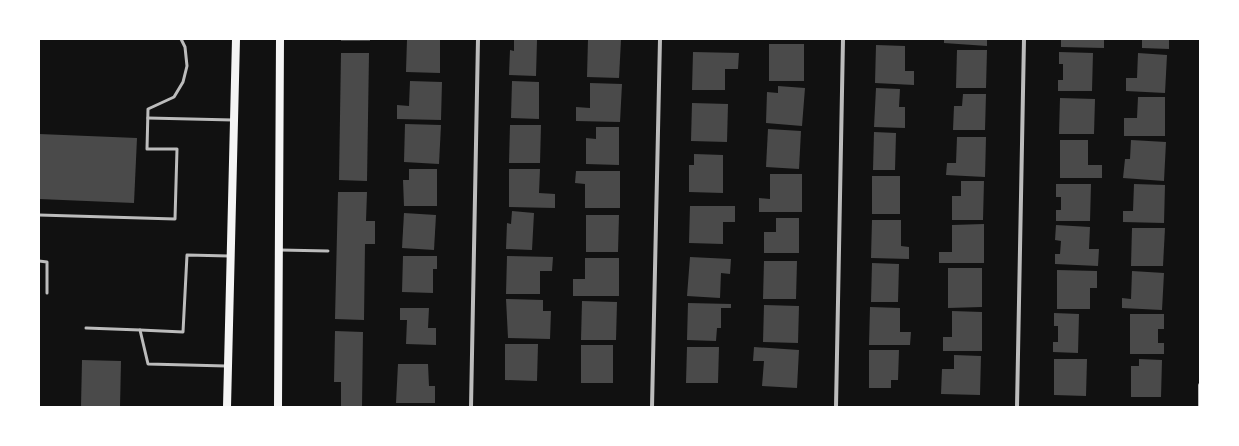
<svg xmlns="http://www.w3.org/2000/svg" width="1239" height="446" font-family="'Libre Baskerville',serif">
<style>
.building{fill:#4a4a4a}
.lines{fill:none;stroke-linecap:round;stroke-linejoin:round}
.service{stroke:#bcbcbc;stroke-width:3}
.minor{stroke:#bcbcbc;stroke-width:4}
.secondary{stroke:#f5f5f5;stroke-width:8}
</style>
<rect width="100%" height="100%" fill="#111"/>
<g class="building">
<rect x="341" y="39" width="29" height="2"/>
<polygon points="407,39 440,39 440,73 406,72"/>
<polygon points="588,39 621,40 619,78 587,77"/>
<polygon points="944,39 987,39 987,46 944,43"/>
<polygon points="1061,39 1104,39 1104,48 1061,47"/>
<polygon points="1142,39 1169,39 1169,49 1142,48"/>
<polygon points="514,40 537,40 536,76 509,75 510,50 514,51"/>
<rect x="769" y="44" width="35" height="37"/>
<polygon points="876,45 905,46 905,71 914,71 914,85 875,83"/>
<polygon points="957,50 987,50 986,88 956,88"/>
<polygon points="693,52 739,53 738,69 725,69 725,90 692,90"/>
<polygon points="1059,52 1093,53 1092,91 1058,91 1058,80 1063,80 1063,64 1059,64"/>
<polygon points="341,53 369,53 367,181 339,180"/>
<polygon points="1138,53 1167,55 1165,93 1126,91 1126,78 1137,78"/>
<polygon points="410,81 442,82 441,120 397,119 397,105 409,106"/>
<polygon points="512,81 539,82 539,119 511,118"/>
<polygon points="590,83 622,84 620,122 576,121 576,107 590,108"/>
<polygon points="778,86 805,88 802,126 766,123 767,92 778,93"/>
<polygon points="876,88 900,89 899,107 905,107 905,128 874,127"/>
<polygon points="963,94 986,94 985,130 953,130 954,106 962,106"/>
<polygon points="1138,97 1165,97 1165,136 1124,136 1124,118 1137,118"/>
<polygon points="1060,98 1095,99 1094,134 1059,134"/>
<polygon points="692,103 728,104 727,142 691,141"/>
<polygon points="405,124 441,125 439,164 404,162"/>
<polygon points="510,125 541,125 540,163 509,163"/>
<polygon points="596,127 619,127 619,165 586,164 586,138 596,139"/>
<polygon points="768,129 801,131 799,169 766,167"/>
<polygon points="874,132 896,133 895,170 873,170"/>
<polygon points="39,134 137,138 134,203 39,199"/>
<polygon points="957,137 986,137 985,177 946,175 947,163 956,163"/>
<polygon points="1060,140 1088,140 1088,165 1102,165 1102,178 1060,178"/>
<polygon points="1131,140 1166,142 1164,181 1123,178 1125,159 1130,159"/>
<polygon points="694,154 723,155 723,193 689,192 689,165 694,165"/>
<polygon points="409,169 437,169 437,206 404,206 403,180 409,180"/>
<polygon points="509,169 540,169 539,193 555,194 555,208 509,207"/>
<polygon points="576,171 620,171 620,208 585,208 585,184 575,183"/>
<polygon points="770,174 802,174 802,212 759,212 759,198 770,199"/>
<rect x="872" y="176" width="28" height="38"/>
<polygon points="961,181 984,181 983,220 952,220 952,196 961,196"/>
<polygon points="1056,184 1091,184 1090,221 1056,221 1056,210 1061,210 1061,197 1056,197"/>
<polygon points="1134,184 1165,185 1164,223 1123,222 1123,211 1133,211"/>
<polygon points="338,192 367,192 366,221 375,221 375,244 365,244 364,320 335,319"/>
<polygon points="690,206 735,206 735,222 723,222 723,244 689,243"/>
<polygon points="512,211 534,213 532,250 506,249 507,223 511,224"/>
<polygon points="404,213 436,215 434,250 402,248"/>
<polygon points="586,215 619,215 618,252 586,252"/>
<polygon points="776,218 799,218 799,253 764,253 764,232 776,232"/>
<polygon points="872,220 901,220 901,246 909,247 909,259 871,258"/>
<polygon points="984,224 984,263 939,263 939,252 952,252 952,225"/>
<polygon points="1056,225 1090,227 1089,249 1099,249 1098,266 1055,264 1055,254 1060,254 1061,241 1055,240"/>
<polygon points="1132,228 1165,228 1163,266 1131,266"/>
<polygon points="403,256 437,256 437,269 433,269 433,293 402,292"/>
<polygon points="507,256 553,257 552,271 540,271 540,294 506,294"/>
<polygon points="690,257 731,259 730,274 721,273 720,298 687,296"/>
<polygon points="585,258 619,258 619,296 573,296 573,279 585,279"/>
<polygon points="764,261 797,261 796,299 763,299"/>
<polygon points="872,263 899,264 898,302 871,302"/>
<polygon points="948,268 982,268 982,307 948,308"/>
<polygon points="1057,270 1097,271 1097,288 1090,288 1090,309 1057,309"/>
<polygon points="1132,271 1164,273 1162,310 1122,308 1122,298 1131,299"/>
<polygon points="506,299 543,300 543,311 551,311 550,339 508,338"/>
<polygon points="582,301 617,302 616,340 581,340"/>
<polygon points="688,303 731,304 731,308 721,308 721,328 717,328 716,341 687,340"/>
<polygon points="764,305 799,306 798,343 763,342"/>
<polygon points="870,307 900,308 900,332 911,332 910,345 869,345"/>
<polygon points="400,308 429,308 428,328 436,328 436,345 406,344 407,320 400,320"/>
<polygon points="952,311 982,312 982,351 943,351 943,337 952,337"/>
<polygon points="1054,313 1079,314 1078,353 1053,352 1053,342 1058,342 1058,326 1054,326"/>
<polygon points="1130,314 1164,314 1164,329 1158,329 1158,343 1164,343 1164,354 1130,354"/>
<polygon points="335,331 363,332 362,407 341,407 341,382 334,382"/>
<polygon points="505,344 538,344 537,381 505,380"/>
<rect x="581" y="345" width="32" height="38"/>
<polygon points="687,347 719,347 718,383 686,383"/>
<polygon points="754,347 799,350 797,388 762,386 764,361 753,361"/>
<polygon points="869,350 899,350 898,380 891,380 891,388 869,388"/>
<polygon points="954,355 981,356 980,395 941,394 942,369 954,369"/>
<polygon points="1054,359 1087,359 1086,396 1054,395"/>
<polygon points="1139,359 1162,360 1161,397 1131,397 1131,366 1139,366"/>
<polygon points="82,360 121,361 120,407 81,407"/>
<polygon points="398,364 428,364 429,386 435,386 435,403 396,403"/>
</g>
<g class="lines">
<g class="service">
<polyline points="148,118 233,120"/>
<polyline points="39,215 175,219 177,149 147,149 148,109 174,97 183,82 187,66 185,47 181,39"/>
<polyline points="280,250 328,251"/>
<polyline points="39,261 47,262 47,293"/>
<polyline points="86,328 140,330 148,364 226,366"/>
<polyline points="140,330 183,332 187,255 229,256"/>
</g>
<g class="minor">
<polyline points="471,407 478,39"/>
<polyline points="652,407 660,39"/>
<polyline points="836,407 843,39"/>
<polyline points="1017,407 1024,39"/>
<polyline points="1200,407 1200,385"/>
</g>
<g class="secondary">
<polyline points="227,407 236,39"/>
<polyline points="278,407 280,39"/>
</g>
</g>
<rect width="1239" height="446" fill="none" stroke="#ffffff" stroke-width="80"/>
</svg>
